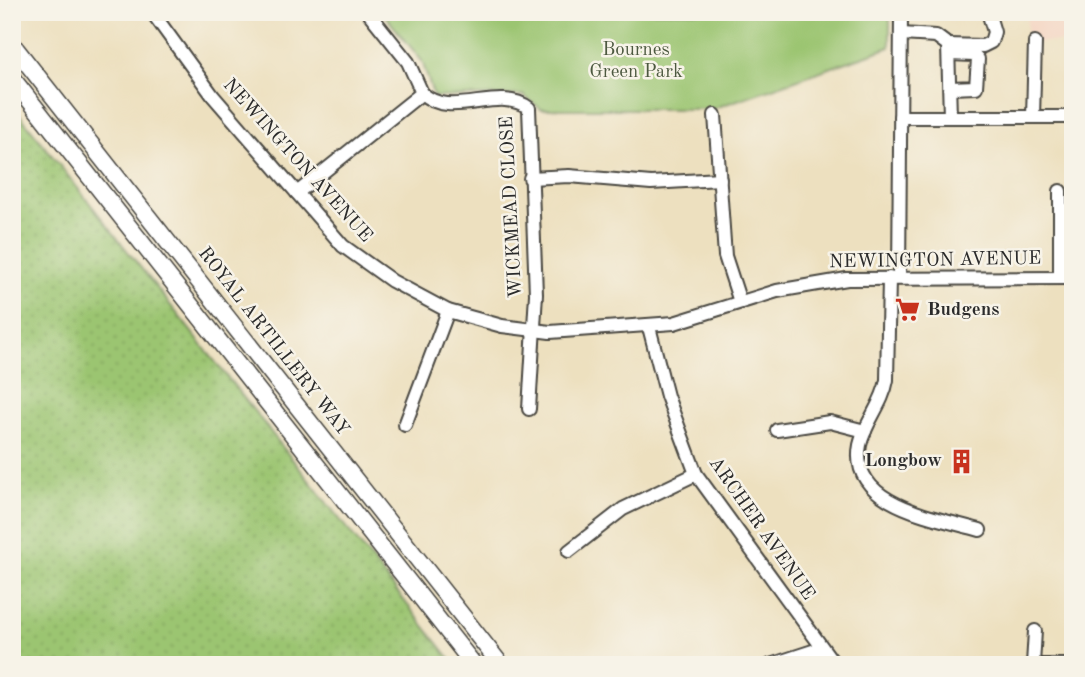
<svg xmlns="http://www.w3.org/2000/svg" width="1085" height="677" font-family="'Old Standard TT',serif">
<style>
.built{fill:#f4d3c0}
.grass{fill:url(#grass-dots);stroke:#63784e;stroke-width:2}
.park{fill:#9bc571;stroke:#63784e;stroke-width:2}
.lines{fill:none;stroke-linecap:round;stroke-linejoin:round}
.minor-casing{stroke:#484641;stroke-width:16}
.major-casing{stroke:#484641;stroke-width:19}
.minor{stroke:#fff;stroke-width:12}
.major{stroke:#fff;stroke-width:16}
.labels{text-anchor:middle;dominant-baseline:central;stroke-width:5;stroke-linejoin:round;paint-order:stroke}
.park-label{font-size:19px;fill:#4d5940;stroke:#f7f3e8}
.street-label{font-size:19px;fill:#2b2b2b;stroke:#f7f3e8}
.poi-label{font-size:19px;font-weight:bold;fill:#2b2b2b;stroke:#f7f3e8;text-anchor:start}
</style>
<defs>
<pattern id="grass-dots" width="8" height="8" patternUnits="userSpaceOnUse" patternTransform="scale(1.75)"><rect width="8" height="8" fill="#9bc571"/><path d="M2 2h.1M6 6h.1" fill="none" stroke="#86a962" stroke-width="1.8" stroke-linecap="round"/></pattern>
</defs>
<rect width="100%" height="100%" fill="#f7f3e8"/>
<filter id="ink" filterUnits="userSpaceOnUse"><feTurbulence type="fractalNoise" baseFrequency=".0143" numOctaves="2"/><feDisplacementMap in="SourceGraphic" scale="14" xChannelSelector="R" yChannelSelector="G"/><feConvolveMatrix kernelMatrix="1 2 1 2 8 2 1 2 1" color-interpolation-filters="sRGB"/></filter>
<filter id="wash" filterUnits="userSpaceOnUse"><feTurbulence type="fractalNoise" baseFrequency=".00686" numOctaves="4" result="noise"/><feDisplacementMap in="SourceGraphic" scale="28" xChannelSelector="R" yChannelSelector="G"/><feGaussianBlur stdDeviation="1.57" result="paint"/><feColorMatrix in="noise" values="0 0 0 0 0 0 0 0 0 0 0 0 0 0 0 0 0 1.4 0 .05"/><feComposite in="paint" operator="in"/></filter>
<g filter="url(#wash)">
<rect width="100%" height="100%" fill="#ede0bf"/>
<rect class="built" x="1027" y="12" width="46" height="30"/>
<polygon class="grass" points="12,105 455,665 12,665"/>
<polygon class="park" points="382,12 890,12 890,47 712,109 541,109 523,95 434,97 422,61"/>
</g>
<g filter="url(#ink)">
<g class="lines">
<defs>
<g id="minor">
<polyline points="152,12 213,96 343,246 392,281 448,311 502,326 550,332 674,323 777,291 847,279 1073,278"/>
<polyline points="901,34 936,36 948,45 950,117"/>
<polyline points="948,45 983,46 991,42 994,32 988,12"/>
<polyline points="950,54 974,55 978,59 976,87 950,88"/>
<path d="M422,93C450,121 499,85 529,108L536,294L529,409"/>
<polyline points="715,115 725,256 740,302"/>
<polyline points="900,117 1073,117"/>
<polyline points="1033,117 1035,42"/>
<polyline points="530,178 569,176 651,183 720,179"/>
<polyline points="297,193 422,93 408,62 368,12"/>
<path d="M889,278L887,380C883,404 865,422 860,445C848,506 939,518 980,530"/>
<polyline points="899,278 901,12"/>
<polyline points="1060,278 1060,191"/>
<polyline points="649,327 667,396 696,474 835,665"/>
<polyline points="405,425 448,311"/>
<polyline points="777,430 830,422 865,431"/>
<polyline points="569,551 623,509 696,474"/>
<polyline points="1033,664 1035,631"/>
<polyline points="770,665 822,648"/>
<polyline points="1030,665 1071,665"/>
</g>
<g id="major">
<polyline points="12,44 501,665"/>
<polyline points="12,78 474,665"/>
</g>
</defs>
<use href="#minor" class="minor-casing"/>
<use href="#major" class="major-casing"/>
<use href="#minor" class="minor"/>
<use href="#major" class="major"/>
</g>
</g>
<defs>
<symbol id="supermarket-bare" viewBox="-9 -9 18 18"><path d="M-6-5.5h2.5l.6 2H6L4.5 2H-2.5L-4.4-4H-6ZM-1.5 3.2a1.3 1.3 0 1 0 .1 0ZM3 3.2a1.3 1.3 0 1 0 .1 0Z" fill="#c8321e" stroke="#f7f3e8" stroke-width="2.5" paint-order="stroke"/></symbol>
<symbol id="building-bare" viewBox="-9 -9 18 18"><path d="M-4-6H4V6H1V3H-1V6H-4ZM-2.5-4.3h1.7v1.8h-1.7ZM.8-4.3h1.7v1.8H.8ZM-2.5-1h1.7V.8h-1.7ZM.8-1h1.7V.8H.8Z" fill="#c8321e" stroke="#f7f3e8" stroke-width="2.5" paint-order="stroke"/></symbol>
</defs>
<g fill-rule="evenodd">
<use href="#supermarket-bare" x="890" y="292" width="35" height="35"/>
<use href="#building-bare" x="944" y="444" width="35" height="35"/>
</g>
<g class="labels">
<g class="park-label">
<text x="636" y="50">Bournes<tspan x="636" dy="22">Green Park</tspan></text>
</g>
<g class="street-label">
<text transform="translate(297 161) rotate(48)">NEWINGTON AVENUE</text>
<text transform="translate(512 207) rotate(-93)">WICKMEAD CLOSE</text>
<text transform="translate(935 261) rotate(-1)">NEWINGTON AVENUE</text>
<text transform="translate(273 342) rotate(52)">ROYAL ARTILLERY WAY</text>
<text transform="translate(761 529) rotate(55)">ARCHER AVENUE</text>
</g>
<g class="poi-label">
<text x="927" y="310">Budgens</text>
<text x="942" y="461" text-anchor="end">Longbow</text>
</g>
</g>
<rect width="1085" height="677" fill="none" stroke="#f7f3e8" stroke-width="42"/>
</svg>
